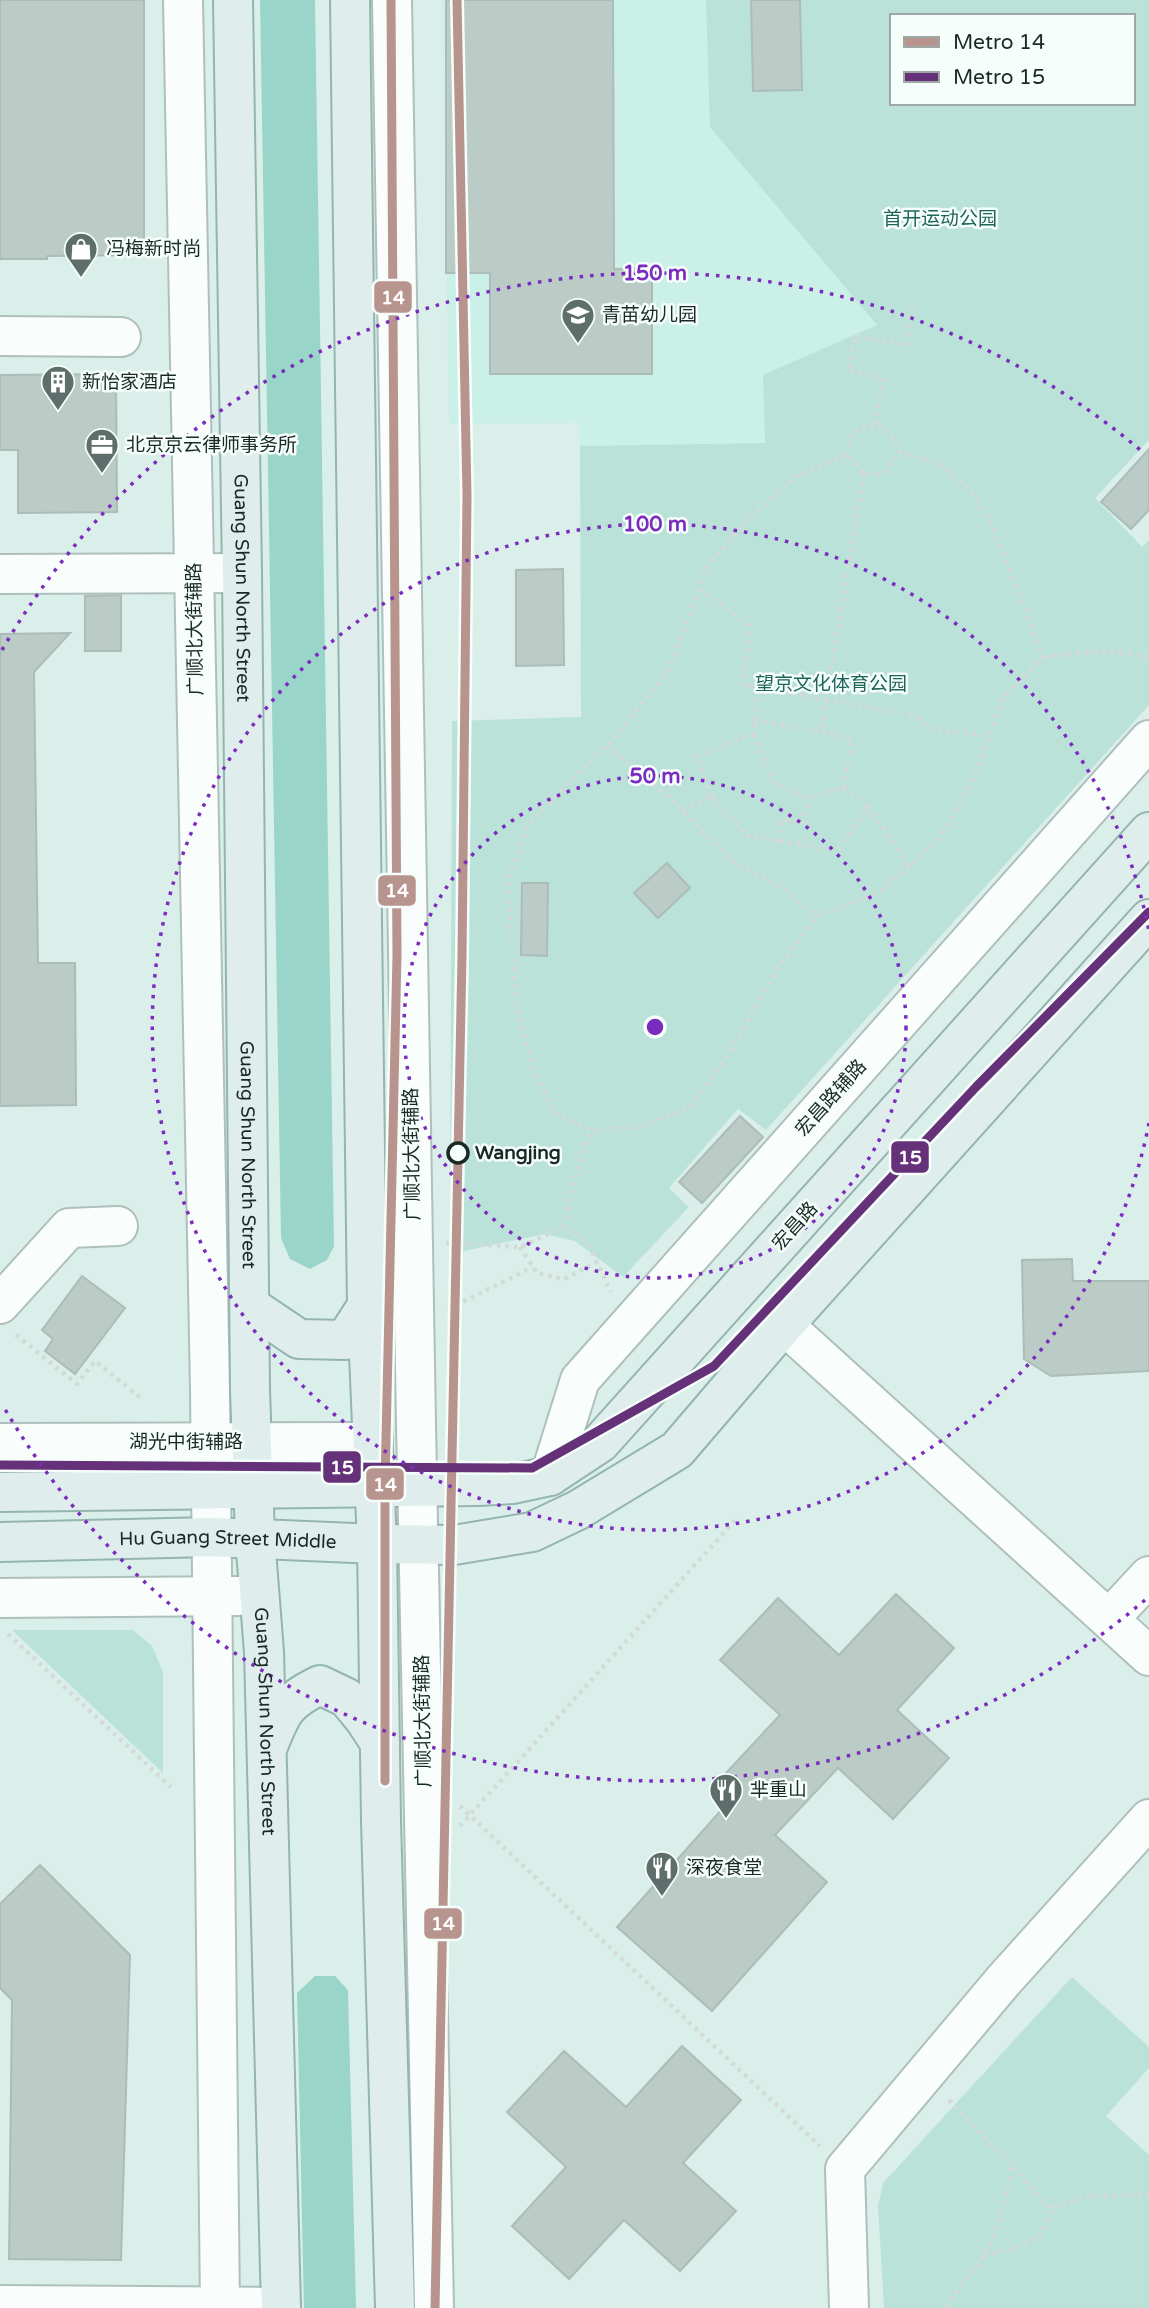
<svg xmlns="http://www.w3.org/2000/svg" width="1149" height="2308" font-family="'Varela Round','Noto Sans SC',sans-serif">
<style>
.built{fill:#cbf0e7}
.green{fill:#bae2d9;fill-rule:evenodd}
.forest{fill:#9ad5c9}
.building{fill:#bbccc7;stroke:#acbdb9;stroke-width:2}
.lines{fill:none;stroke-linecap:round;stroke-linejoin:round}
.minor-casing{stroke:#afc0bc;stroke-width:42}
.major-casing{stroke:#94b5af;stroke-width:42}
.path{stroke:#d3dad8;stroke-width:4.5;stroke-dasharray:3.5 5;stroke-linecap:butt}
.minor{stroke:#f9fdfc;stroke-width:38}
.major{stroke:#dfeeec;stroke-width:38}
.metro-1-casing{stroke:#f6fefc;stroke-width:14}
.metro-2-casing{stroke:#f6fefc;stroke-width:14}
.metro-1{stroke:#b8948f;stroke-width:9}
.metro-2{stroke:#653279;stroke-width:9}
.ring{fill:none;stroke:#7b2cbf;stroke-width:3.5;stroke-dasharray:3.5 7}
.stop-dot{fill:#f6fefc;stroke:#1a2926;stroke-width:3.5}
.labels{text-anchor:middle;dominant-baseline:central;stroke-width:5;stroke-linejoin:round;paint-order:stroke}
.park-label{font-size:19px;fill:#1d6559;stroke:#f6fefc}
.poi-label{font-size:19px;fill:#1a2926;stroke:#f6fefc;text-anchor:start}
.street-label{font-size:19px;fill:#1a2926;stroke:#f6fefc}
.stop-label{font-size:19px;font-weight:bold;fill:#1a2926;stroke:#f6fefc;text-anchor:start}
.centre{fill:#7b2cbf;stroke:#f6fefc;stroke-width:3.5}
.ring-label{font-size:21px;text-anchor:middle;font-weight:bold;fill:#7b2cbf;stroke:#f6fefc;stroke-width:5;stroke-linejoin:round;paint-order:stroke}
.line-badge{stroke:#f6fefc;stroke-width:2.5}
.badge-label{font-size:19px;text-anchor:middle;font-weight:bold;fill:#fff}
</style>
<rect width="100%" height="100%" fill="#daefea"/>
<polygon class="built" points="442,0 706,0 711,127 877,325 763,375 766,443 580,446 580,423 449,424"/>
<g class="green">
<path d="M706,0H1149V440L1095,498L1142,547L1149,540V705L766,1130L738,1109L669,1188L689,1207L623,1277L575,1241L545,1234L450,1254L452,721L581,717L580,446L765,443L763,375L877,325L710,127ZM892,16H1133V103H892Z"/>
<polygon points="12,1630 133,1630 152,1646 163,1672 163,1773"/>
<polygon points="1072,1977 1149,2047 1149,2068 1106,2116 1149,2155 1149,2308 884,2308 878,2206 883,2183"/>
</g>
<g class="forest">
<polygon points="260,0 315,0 334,1246 327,1260 310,1269 290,1259 281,1238"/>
<polygon points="315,1976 335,1976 348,1990 356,2308 304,2308 297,1993"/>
</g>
<g class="building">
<polygon points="0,0 144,0 144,255 47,256 47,259 0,259"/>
<polygon points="446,0 613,0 614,269 652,268 652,374 490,374 490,273 446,273"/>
<polygon points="751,0 800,0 802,90 753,91"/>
<polygon points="116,374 117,512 18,513 18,450 0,450 0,375"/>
<polygon points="1149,449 1149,510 1131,529 1101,502"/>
<polygon points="563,569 564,665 516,666 516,570"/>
<polygon points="121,595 121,651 85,651 85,596"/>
<polygon points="70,633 34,672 38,963 75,963 76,1105 0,1106 0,634"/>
<polygon points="667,863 690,888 658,918 634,893"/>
<polygon points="522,883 548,883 547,956 521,955"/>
<polygon points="740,1116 763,1137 702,1203 679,1182"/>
<polygon points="1072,1259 1073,1281 1149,1281 1149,1371 1051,1376 1024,1359 1022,1260"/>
<polygon points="82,1276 125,1308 75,1374 45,1351 53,1339 42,1330"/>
<polygon points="896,1594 954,1648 897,1710 949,1758 893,1819 838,1768 775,1835 827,1882 712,2011 617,1927 741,1788 726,1773 780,1715 720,1660 778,1598 839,1655"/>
<polygon points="40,1865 130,1955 121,2260 9,2259 12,2000 0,1988 0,1904"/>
<polygon points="682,2046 741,2100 683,2163 736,2211 680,2271 624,2220 569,2279 512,2226 566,2167 507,2112 564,2051 626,2107"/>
</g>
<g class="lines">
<defs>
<g id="minor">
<polyline points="183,0 210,1389 220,2308"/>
<polyline points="392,0 416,1424 434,2308"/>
<polyline points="0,336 121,337"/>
<polyline points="0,574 242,573"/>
<polyline points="0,1304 69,1228 118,1226"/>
<polyline points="784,1325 1149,1656"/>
<polyline points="0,1443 372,1442"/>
<polyline points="550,1476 580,1380 1149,740"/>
<polyline points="0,1598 239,1596"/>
<polyline points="1109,1619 1149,1576"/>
<polyline points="0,2305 281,2307"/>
<polyline points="849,2308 845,2169 1004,1980 1149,1819"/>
</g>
<g id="major">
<path id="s1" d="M233,0L242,573L250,1389L255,1538L264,1652L281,2308"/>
<polyline points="350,0 367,1306 377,1544 381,1821 395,2308"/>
<polyline points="250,1306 299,1339 345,1340 367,1306"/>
<polyline points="0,1492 479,1486 513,1484 550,1476 600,1443 1149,832"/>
<path id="s2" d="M0,1542L211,1537L377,1544L454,1545L532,1532L578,1510L677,1450L784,1325L1149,919"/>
<path d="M268,1746C282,1711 285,1702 320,1685L347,1698L365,1720L380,1743"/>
</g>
</defs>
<use href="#minor" class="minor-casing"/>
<use href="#major" class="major-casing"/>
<g class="path">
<polyline points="875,424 883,378 848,370 855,336 907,345 912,308"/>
<polyline points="847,455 853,432 875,424 890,434 900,452"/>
<polyline points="864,473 826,700 914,715 933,729 989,736"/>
<polyline points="699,589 749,625 744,685 826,700 821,731 851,738 844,788 807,798 774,783 753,734"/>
<polyline points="1043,657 1102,651 1149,656"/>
<polyline points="755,721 821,731"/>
<polyline points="607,746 671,799 729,859 779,886 817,916"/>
<polyline points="844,788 868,807"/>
<polyline points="712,796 696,756 753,734 759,688"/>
<polyline points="683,811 712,796 747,836 837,850 868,807 888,833 908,867"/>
<polyline points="778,842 782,820 805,822 807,798"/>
<polyline points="564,1227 571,1192 590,1130 555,1113 533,1068 516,1004 508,880 528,826 570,780 607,746 669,670 707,568 750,517 796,477 847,455 864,473 884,474 900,452 942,465 971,493 991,522 1043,657 1003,698 974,778 938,841 880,892 817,916 777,970 724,1062 688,1108 639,1127 590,1130"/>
<polyline points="446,1243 520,1247 564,1227 587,1242 611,1292"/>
<polyline points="520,1247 537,1273 564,1279 597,1262"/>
<polyline points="448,1309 533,1267"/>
<polyline points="16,1335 77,1384 95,1361 143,1400"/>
<polyline points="8,1634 171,1787"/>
<polyline points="460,1806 820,2146"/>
<polyline points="460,1826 739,1516"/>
<polyline points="949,2100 1052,2209 1084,2197 1149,2194"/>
<polyline points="983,2256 1014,2248 1040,2236 1052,2209"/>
<path d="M947,2308C955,2287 973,2274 984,2255C999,2228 1005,2198 1012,2167"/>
</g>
<use href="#minor" class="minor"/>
<use href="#major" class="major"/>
<defs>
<g id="metro-1">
<polyline points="385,1781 385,1484 397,955 391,0"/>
<polyline points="435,2308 462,956 467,496 457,0"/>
</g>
<polyline id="metro-2" points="0,1465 532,1468 714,1366 976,1087 1149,912"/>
</defs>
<use href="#metro-1" class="metro-1-casing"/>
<use href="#metro-2" class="metro-2-casing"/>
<use href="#metro-1" class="metro-1"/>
<use href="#metro-2" class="metro-2"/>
</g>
<g class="ring">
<circle cx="655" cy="1027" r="251"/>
<path d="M1149 1123A503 503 0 1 1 1149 931"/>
<path d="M1145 1600A754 754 0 0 1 2 1404M2 650A754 754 0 0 1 1145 454"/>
</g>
<defs>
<symbol id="shop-pin" viewBox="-11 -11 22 30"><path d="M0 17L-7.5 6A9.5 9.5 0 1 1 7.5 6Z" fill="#5d6e6b" stroke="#f6fefc"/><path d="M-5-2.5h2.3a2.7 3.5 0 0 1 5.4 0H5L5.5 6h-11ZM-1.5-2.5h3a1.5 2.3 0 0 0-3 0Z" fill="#fff"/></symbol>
<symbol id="school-pin" viewBox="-11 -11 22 30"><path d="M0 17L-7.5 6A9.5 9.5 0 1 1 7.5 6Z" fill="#5d6e6b" stroke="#f6fefc"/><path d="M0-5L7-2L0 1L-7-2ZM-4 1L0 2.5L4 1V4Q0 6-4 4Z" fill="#fff"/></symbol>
<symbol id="building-pin" viewBox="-11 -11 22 30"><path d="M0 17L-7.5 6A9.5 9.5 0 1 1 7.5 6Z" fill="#5d6e6b" stroke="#f6fefc"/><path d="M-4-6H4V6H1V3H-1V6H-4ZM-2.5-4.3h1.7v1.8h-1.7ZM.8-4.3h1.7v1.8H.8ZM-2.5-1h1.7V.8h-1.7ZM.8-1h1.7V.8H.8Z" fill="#fff"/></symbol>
<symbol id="office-pin" viewBox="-11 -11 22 30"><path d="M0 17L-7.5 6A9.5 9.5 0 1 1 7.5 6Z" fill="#5d6e6b" stroke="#f6fefc"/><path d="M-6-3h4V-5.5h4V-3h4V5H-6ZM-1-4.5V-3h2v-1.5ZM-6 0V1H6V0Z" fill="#fff"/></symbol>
<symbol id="restaurant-pin" viewBox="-11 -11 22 30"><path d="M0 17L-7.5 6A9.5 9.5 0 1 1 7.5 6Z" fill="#5d6e6b" stroke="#f6fefc"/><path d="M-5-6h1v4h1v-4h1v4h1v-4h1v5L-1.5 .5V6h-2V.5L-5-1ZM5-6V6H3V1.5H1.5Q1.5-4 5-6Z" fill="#fff"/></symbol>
</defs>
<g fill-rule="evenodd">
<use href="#shop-pin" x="62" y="230" width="38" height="52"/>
<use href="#school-pin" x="559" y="296" width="38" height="52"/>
<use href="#building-pin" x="39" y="363" width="38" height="52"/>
<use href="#office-pin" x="83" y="426" width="38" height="52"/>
<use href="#restaurant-pin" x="707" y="1771" width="38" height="52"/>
<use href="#restaurant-pin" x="643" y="1849" width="38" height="52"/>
</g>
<circle class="stop-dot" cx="458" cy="1153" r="10"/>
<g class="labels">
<g class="park-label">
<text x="940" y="219">首开运动公园</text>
<text x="831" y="684">望京文化体育公园</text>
</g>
<g class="poi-label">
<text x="106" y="249">冯梅新时尚</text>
<text x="602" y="315">青苗幼儿园</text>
<text x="82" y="382">新怡家酒店</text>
<text x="126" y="445">北京京云律师事务所</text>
<text x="750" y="1790">芈重山</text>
<text x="686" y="1868">深夜食堂</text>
</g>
<g class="street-label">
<text stroke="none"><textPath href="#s1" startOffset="588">Guang Shun North Street</textPath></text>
<text transform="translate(195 629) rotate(-91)">广顺北大街辅路</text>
<text transform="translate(831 1098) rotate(-48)">宏昌路辅路</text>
<text stroke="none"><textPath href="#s1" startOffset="1155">Guang Shun North Street</textPath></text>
<text transform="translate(412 1154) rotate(-91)">广顺北大街辅路</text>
<text transform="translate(795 1226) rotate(-48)">宏昌路</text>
<text x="186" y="1442">湖光中街辅路</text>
<text stroke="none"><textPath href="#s2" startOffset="228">Hu Guang Street Middle</textPath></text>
<text stroke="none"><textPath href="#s1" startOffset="1722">Guang Shun North Street</textPath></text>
<text transform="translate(423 1721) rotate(-91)">广顺北大街辅路</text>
</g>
<g class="stop-label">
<text x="475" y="1153">Wangjing</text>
</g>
</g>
<circle cx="655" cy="1027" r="10" class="centre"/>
<g class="ring-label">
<text x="655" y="280">150 m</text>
<text x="655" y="531">100 m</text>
<text x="655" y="783">50 m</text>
</g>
<g class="line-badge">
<rect x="373" y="280" width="40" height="34" rx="7" fill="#b8948f"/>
<rect x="377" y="874" width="40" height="33" rx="7" fill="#b8948f"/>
<rect x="890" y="1140" width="40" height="34" rx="7" fill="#653279"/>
<rect x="322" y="1450" width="40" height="34" rx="7" fill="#653279"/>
<rect x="365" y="1467" width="40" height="34" rx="7" fill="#b8948f"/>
<rect x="423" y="1907" width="40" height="33" rx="7" fill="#b8948f"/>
</g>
<g class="badge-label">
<text x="393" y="304">14</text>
<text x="397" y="897">14</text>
<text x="910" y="1164">15</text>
<text x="342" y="1474">15</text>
<text x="385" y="1491">14</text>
<text x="443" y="1930">14</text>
</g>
<rect x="890" y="14" width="245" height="91" fill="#f6fefc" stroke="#9ea9a6" stroke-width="2"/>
<rect x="904" y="37" width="35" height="10" fill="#b8948f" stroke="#9ea9a6" stroke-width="2"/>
<text x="953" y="49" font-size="21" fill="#1a2926">Metro 14</text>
<rect x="904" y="72" width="35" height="10" fill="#653279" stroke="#9ea9a6" stroke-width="2"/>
<text x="953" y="84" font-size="21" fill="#1a2926">Metro 15</text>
</svg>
